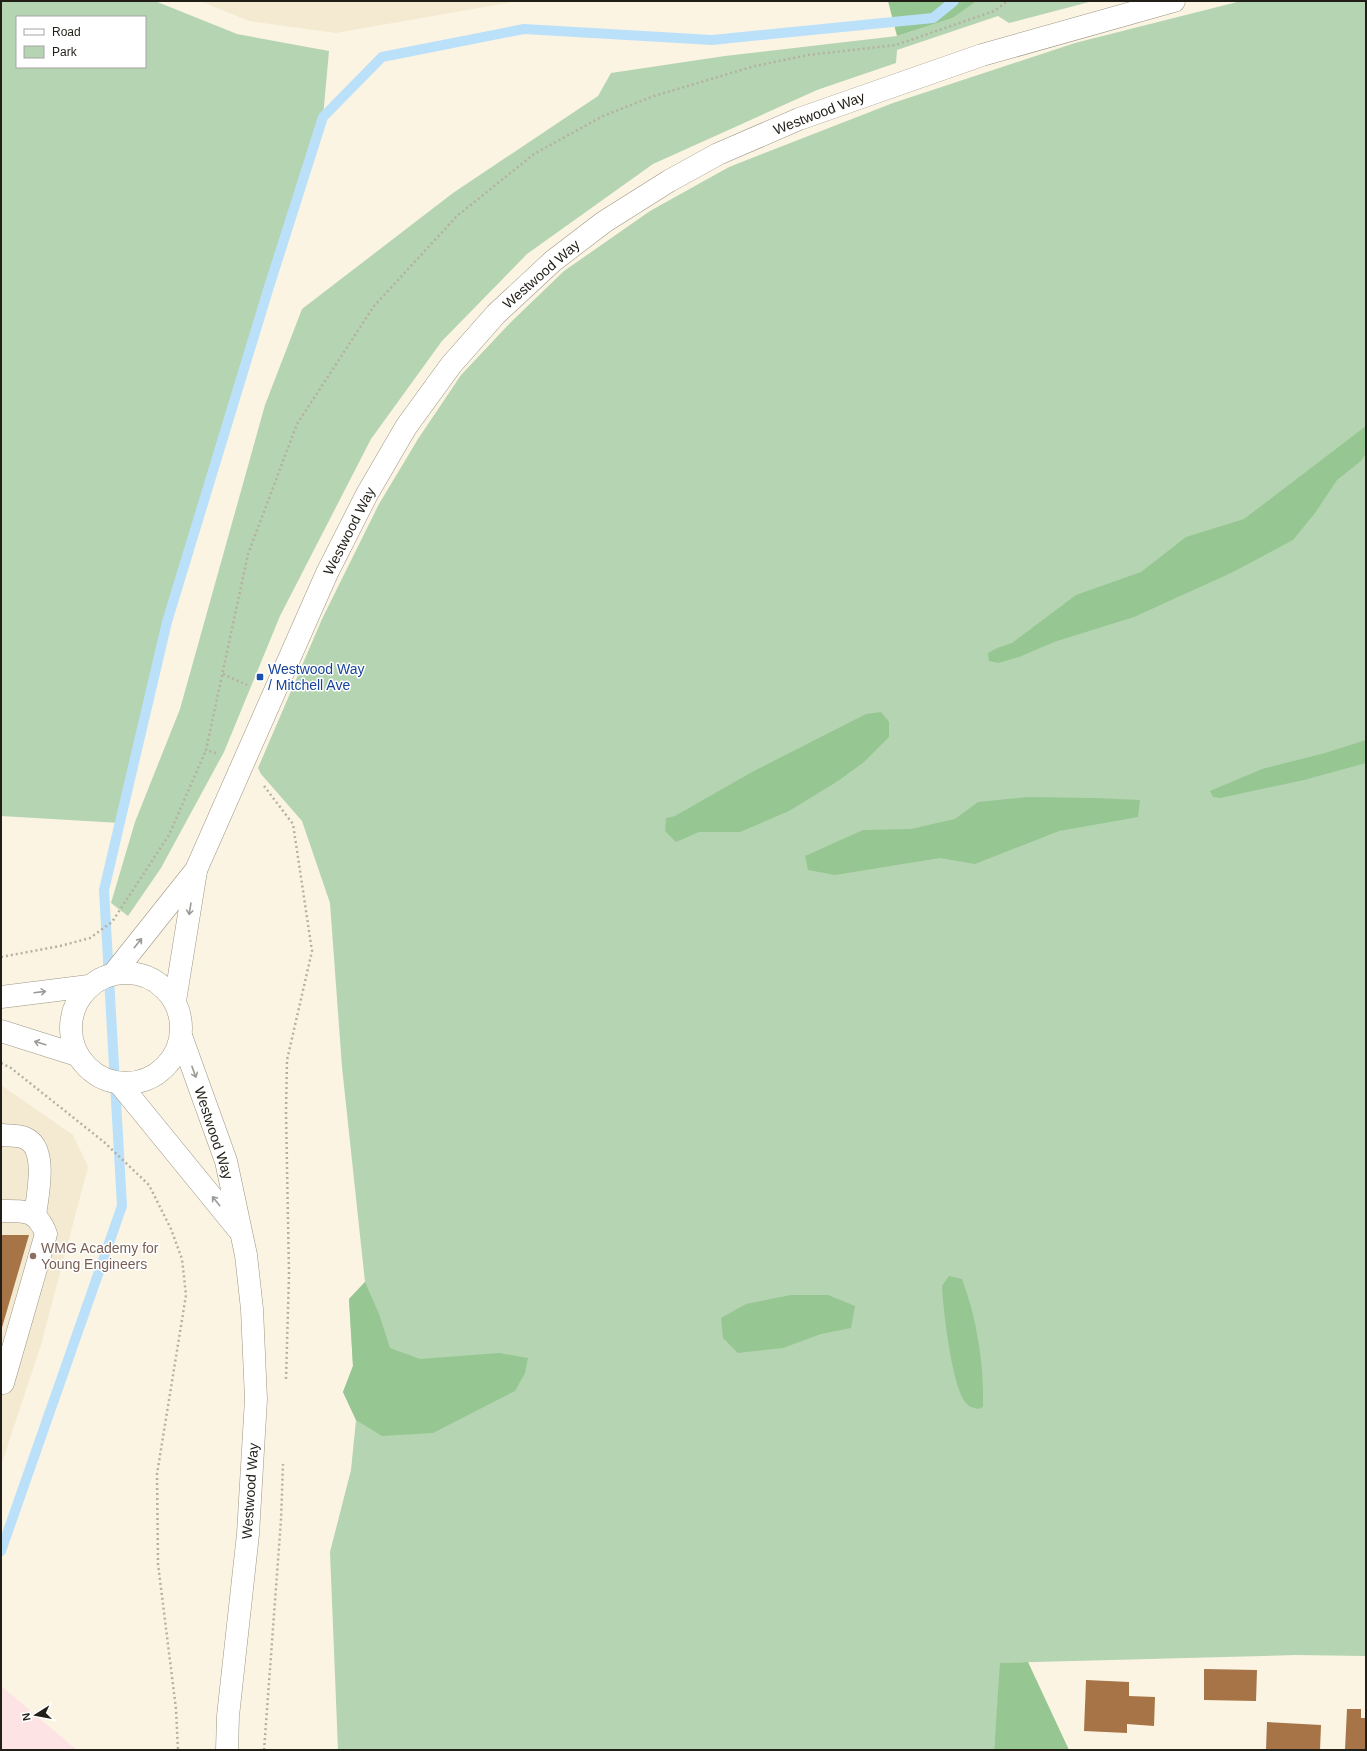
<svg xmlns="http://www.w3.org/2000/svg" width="1367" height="1751" font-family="Helvetica,sans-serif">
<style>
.commercial{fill:#fee3e5}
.built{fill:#f4ead1}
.green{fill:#b5d4b2;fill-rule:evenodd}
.forest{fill:#96c692}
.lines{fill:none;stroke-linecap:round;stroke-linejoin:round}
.stream{stroke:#bbe1fa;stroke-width:10}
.building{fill:#a67446}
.minor-casing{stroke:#9b9584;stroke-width:23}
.path{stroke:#b5b0a1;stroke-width:2.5;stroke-dasharray:2 3;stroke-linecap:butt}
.minor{stroke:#fff;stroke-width:22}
.oneway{stroke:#9b9a97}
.transit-dot{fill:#1a4fb4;stroke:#fff;stroke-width:1.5}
.education-dot{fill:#8d6e63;stroke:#fff;stroke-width:1.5}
.labels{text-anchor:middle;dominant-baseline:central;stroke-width:3;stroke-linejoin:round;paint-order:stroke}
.street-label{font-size:14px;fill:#201e17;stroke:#fff}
.transit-label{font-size:14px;fill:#164399;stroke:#fff;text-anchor:start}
.education-label{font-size:14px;fill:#785e54;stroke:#fff;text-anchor:start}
</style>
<rect width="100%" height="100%" fill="#fbf4e2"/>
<polygon class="commercial" points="1,1686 77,1750 1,1750"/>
<g class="built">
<polygon points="200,1 518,1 336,33 249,21"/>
<polygon points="1,1085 73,1135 88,1167 41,1345 1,1466"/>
</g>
<g class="green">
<path d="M1,1H155L237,34L329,51L323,117L268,290L167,622L120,823L1,816ZM17,17H145V67H17Z"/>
<polygon points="977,1 1093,1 1009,23 998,16 897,50 896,63 817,90 653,164 527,254 442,341 371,439 280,616 224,752 161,868 128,916 111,903 135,822 180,709 265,405 302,309 453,193 598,96 611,73 725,56 897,36 953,18"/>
<polygon points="1241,1 1366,1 1366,1656 1295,1655 1001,1663 994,1750 338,1750 330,1552 351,1470 356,1420 343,1392 353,1366 349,1299 365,1282 342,1067 330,903 302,821 261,774 258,768 322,619 379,504 418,439 461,375 510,323 564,271 650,211 729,167 893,103 1075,43"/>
</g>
<g class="forest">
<polygon points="888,1 977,1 953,18 897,36"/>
<polygon points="1366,426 1366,453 1361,461 1337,480 1315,513 1293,540 1233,572 1134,617 1054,642 1019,657 998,663 989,661 988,653 997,648 1012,643 1076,595 1141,572 1186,537 1244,519"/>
<polygon points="881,712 889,722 889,737 864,762 838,781 789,811 740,832 699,832 676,842 665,831 666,818 675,816 752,772 866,714"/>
<polygon points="1366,740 1366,763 1304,780 1220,798 1213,797 1210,791 1262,769 1325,753"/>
<polygon points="1028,797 1095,798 1140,800 1138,817 1059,831 975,864 940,858 835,875 808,870 805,856 863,830 911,829 955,819 978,802"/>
<path d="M949,1276L962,1279C977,1319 984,1364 983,1407L978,1409C975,1408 969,1407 967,1404C952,1390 943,1308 942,1286Z"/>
<polygon points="365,1282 379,1314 390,1348 420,1359 499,1353 528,1358 525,1373 515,1391 433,1433 382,1436 356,1420 343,1392 353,1366 349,1299"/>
<polygon points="791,1295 828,1295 855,1306 851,1328 821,1334 783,1348 738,1353 723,1338 721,1318 746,1304"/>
<polygon points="1028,1662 1069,1750 994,1750 1000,1663"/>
</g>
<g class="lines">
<polyline class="stream" points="1,1551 122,1206 104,890 167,622 268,290 323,117 382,57 524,29 712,40 933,18 954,1"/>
</g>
<g class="building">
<polygon points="1,1235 29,1235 1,1331"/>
<polygon points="1204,1669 1257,1670 1256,1701 1204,1700"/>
<polygon points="1086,1680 1129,1682 1129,1696 1155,1697 1154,1726 1127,1724 1127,1733 1084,1731"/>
<polygon points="1347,1709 1361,1709 1361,1718 1366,1718 1366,1750 1345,1750"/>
<polygon points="1267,1722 1321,1725 1320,1750 1266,1750"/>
</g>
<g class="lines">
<defs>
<g id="minor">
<circle cx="126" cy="1028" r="55"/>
<polyline points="114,973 196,870 327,573 367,494 406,427 451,365 496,314 553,261 604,222 669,181 718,154 799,119 982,55 1174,1"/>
<polyline points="1,997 89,986"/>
<polyline points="175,1001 196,871"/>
<polyline points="1,1031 77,1055"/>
<polyline points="181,1036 226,1161 246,1255 252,1309 256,1399 248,1534 228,1716 227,1750"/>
<polyline points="119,1083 238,1229"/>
<path d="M1,1135C9,1136 18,1135 25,1138C49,1148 37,1197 35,1216"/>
<path d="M1,1211C24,1211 37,1209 46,1234L3,1383"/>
</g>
</defs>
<use href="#minor" class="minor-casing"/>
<g class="path">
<polyline points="223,674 247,685"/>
<polyline points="216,753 206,750 248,554 297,424 374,306 457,216 534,154 603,116 654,96 755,66 808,55 896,45 994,11 1008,1"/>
<polyline points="264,786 293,824 312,951 287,1060 286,1112 289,1274 286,1379"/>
<polyline points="1,957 60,946 90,938 112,922 169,835 206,750"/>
<polyline points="1,1063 11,1068 104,1142 149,1185 171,1229 182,1259 186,1295 157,1474 158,1564 176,1709 178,1750"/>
<polyline points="264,1750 281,1520 283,1464"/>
</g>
<use href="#minor" class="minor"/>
</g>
<defs><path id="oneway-shaft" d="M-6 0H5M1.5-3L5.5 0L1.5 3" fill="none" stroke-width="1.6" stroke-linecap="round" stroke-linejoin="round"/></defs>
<g class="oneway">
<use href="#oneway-shaft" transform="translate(190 909) rotate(99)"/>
<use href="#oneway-shaft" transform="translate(138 943) rotate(-51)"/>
<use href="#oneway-shaft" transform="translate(40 992) rotate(-7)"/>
<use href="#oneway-shaft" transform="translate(40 1043) rotate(-163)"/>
<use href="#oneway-shaft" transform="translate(194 1072) rotate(70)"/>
<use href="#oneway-shaft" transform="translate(216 1201) rotate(-129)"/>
</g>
<rect class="transit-dot" x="256" y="673" width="8" height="8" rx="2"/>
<circle class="education-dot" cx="33" cy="1256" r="4"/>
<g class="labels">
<g class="street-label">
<text transform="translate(819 113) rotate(-21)">Westwood Way</text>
<text transform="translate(541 274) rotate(-41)">Westwood Way</text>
<text transform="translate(349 531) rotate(-63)">Westwood Way</text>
<text transform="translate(214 1133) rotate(72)">Westwood Way</text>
<text transform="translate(250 1491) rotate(-86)">Westwood Way</text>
</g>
<g class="transit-label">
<text x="268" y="669">Westwood Way<tspan x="268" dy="16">/ Mitchell Ave</tspan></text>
</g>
<g class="education-label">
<text x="41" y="1248">WMG Academy for<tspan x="41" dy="16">Young Engineers</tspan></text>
</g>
</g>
<rect width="1367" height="1751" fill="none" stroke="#201e17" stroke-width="4"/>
<rect x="16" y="16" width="130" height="52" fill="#ffffff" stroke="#a6a5a2"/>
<rect x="24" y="29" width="20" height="6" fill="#ffffff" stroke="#a6a5a2"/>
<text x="52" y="36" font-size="12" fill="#201e17">Road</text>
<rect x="24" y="46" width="20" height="12" fill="#b5d4b2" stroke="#a6a5a2"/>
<text x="52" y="56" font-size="12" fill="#201e17">Park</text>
<g transform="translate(36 1715) rotate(259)" stroke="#ffffff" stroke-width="3" paint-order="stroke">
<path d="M0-3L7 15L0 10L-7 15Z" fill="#201e17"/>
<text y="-6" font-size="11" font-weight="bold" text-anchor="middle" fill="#201e17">N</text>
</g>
</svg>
